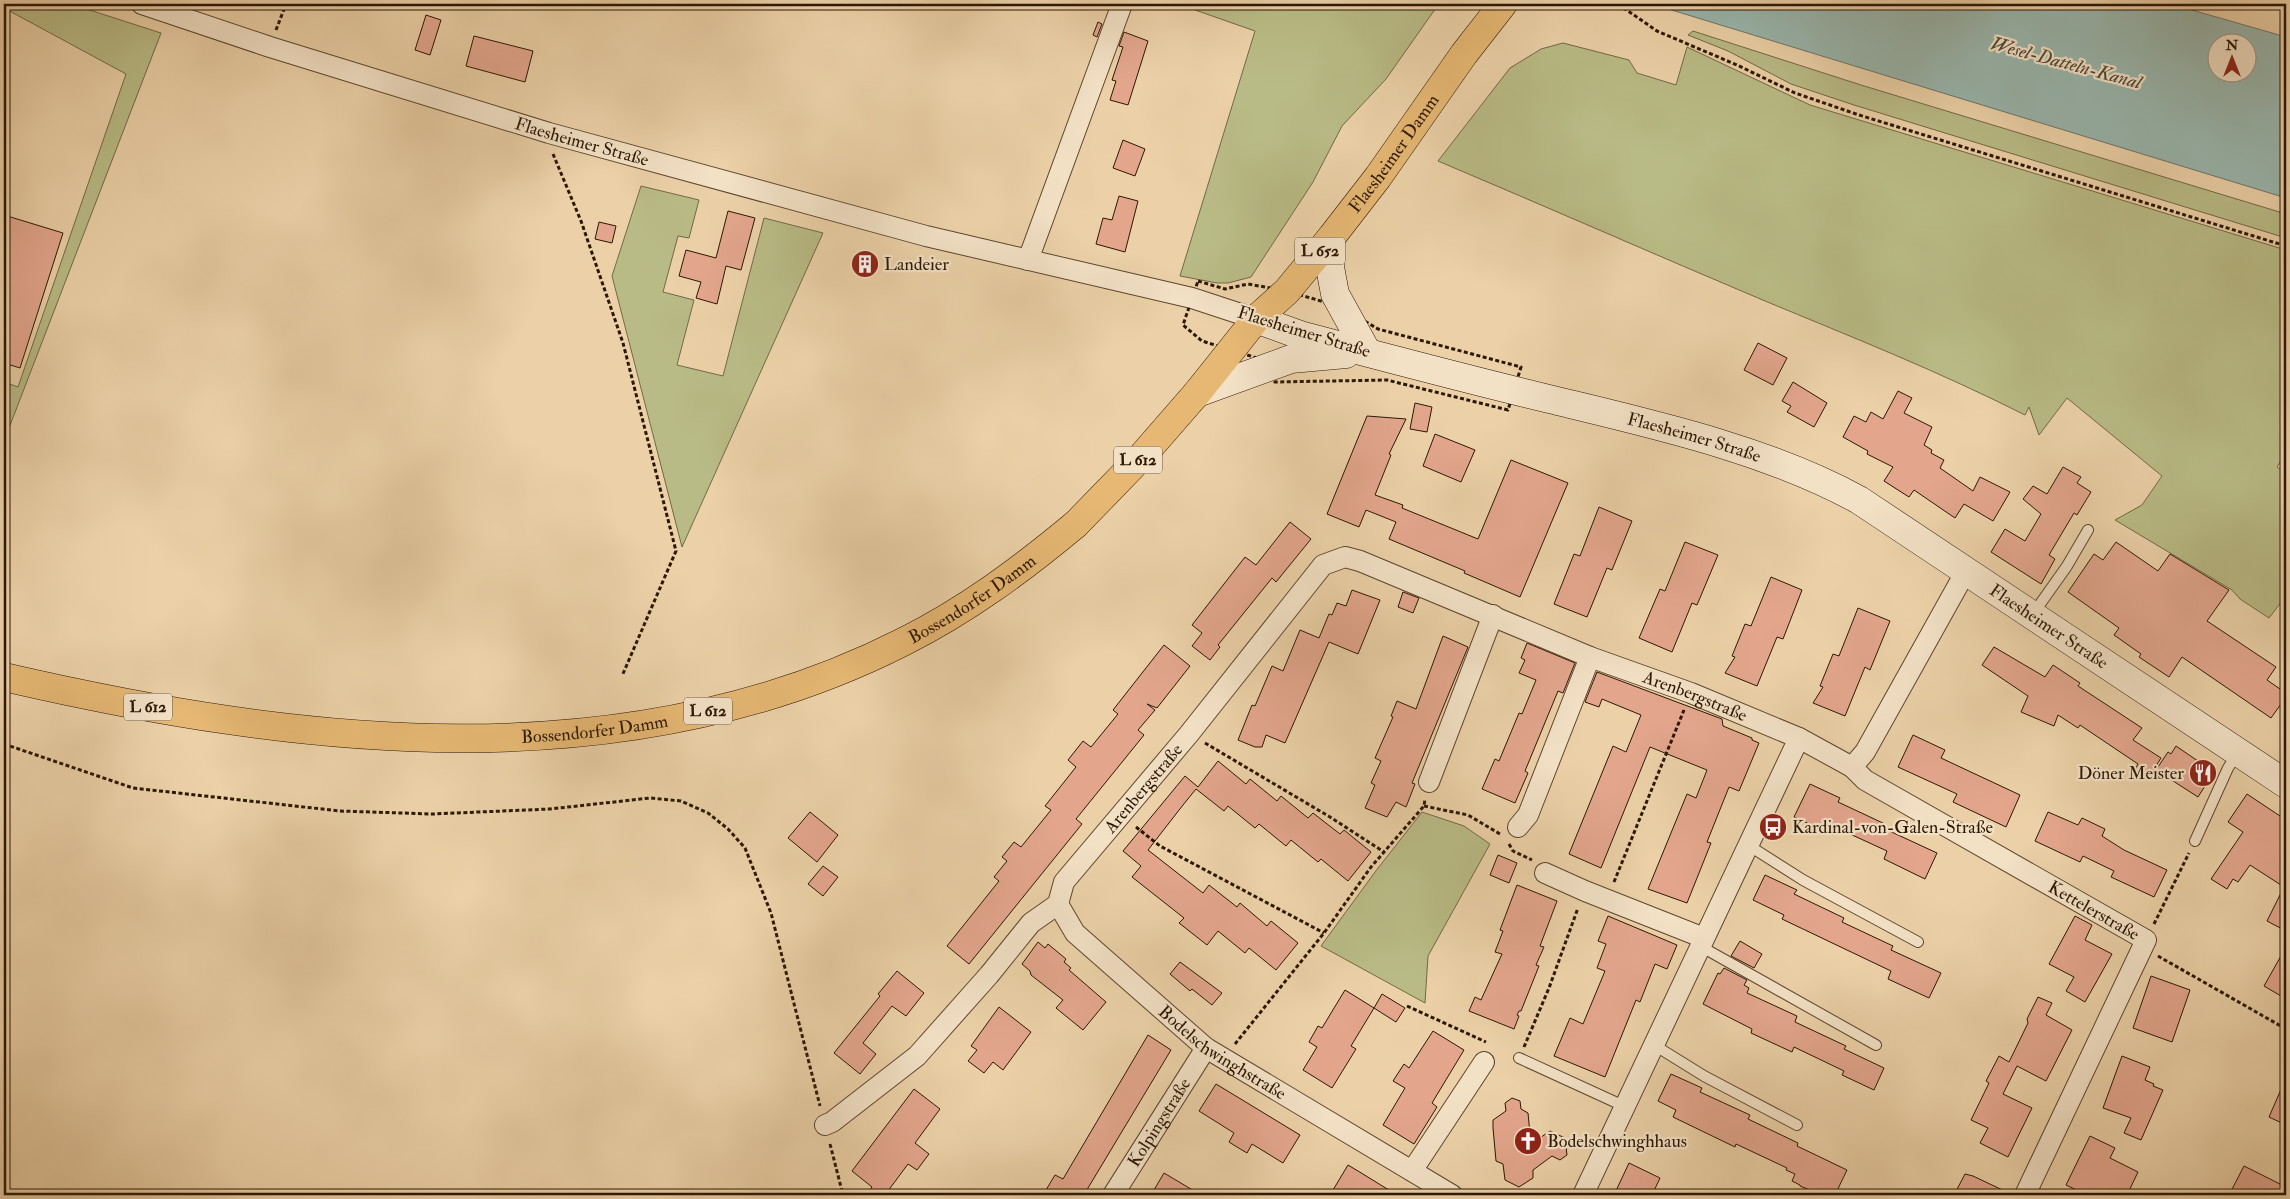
<svg xmlns="http://www.w3.org/2000/svg" width="2290" height="1199" font-family="'IM FELL Double Pica',serif">
<style>
.green{fill:#b9bb86;stroke:#726944}
.water{fill:#99b6ad;stroke:#6d7669;fill-rule:evenodd}
.building{fill:#e3a68d;stroke:#2c1703}
.lines{fill:none;stroke-linecap:round;stroke-linejoin:round}
.lane-casing{stroke:#5c462c;stroke-width:12}
.street-casing{stroke:#5c462c;stroke-width:22}
.secondary-casing{stroke:#2c1703;stroke-width:29}
.primary-casing{stroke:#2c1703;stroke-width:29}
.highway-casing{stroke:#2c1703;stroke-width:29}
.path{stroke:#2c1703;stroke-width:3;stroke-dasharray:4 2.5;stroke-linecap:butt}
.lane{stroke:#f3e1c6;stroke-width:10}
.street{stroke:#f3e1c6;stroke-width:20}
.secondary{stroke:#f3e1c6;stroke-width:28}
.primary{stroke:#e6b874;stroke-width:28}
.highway{stroke:#e6b874;stroke-width:28}
.labels{text-anchor:middle;dominant-baseline:central;stroke-width:4.5;stroke-linejoin:round;paint-order:stroke}
.shield{fill:#f3e1c6;stroke:#68543e;stroke-width:1}
.shield-label{font-size:16px;font-weight:bold;fill:#2c1703}
.street-label{font-size:18px;fill:#2c1703;stroke:#f3e1c6}
.poi-label{font-size:18px;fill:#2c1703;stroke:#f3e1c6;text-anchor:start}
.water-label{font-size:19px;font-style:italic;fill:#4d4736;stroke:#f3e1c6}
</style>
<rect width="100%" height="100%" fill="#ecd1a8"/>
<filter id="stains"><feTurbulence type="fractalNoise" baseFrequency=".004" numOctaves="4"/><feColorMatrix values="0 0 0 0 .2 0 0 0 0 .09 0 0 0 0 .02 0 0 0 .5 -.17"/></filter>
<radialGradient id="worn" r=".72"><stop offset=".6" stop-color="#630" stop-opacity="0"/><stop offset="1" stop-color="#630" stop-opacity=".3"/></radialGradient>
<g class="green">
<polygon points="4,4 71,4 161,33 4,441 4,382 18,387 126,74 4,8"/>
<polygon points="1178,4 1438,5 1386,79 1342,126 1313,182 1251,277 1228,283 1217,283 1180,276 1255,31"/>
<polygon points="1693,31 1861,85 2286,214 2286,238 1854,105 1791,84 1728,51 1688,35"/>
<path d="M1563,43L1629,60L1637,73L1676,85L1687,47L1810,105L2286,250V453L2277,467L2286,474V596L2269,618L2240,599L2232,590L2115,520L2142,505L2162,476L2067,398L2039,435L2029,407L2025,415C1940,372 1852,337 1765,301C1656,255 1547,207 1438,161L1510,68L1541,49Z"/>
<polygon points="641,186 699,200 689,238 678,236 663,292 694,300 677,365 723,376 764,218 823,233 682,547 612,276"/>
<polygon points="1422,812 1464,826 1490,844 1428,956 1425,1003 1321,946 1375,872"/>
</g>
<path class="water" d="M1652,4H2171L2286,37V198ZM2218,42H2248V72H2218Z"/>
<g class="building">
<polygon points="426,15 441,20 430,55 415,50"/>
<polygon points="1098,22 1102,24 1097,37 1093,35"/>
<polygon points="1124,32 1148,41 1128,105 1110,100 1116,81 1112,80 1123,47 1119,46"/>
<polygon points="474,36 533,51 525,82 466,66"/>
<polygon points="1123,140 1145,149 1135,176 1113,168"/>
<polygon points="1119,196 1138,201 1125,252 1096,244 1103,218 1112,220"/>
<polygon points="728,211 755,218 741,270 726,266 717,304 696,298 701,282 679,276 686,250 716,258"/>
<polygon points="4,215 63,233 20,368 4,363"/>
<polygon points="599,222 616,226 612,243 595,239"/>
<polygon points="1758,343 1787,358 1773,385 1744,370"/>
<polygon points="1793,382 1827,403 1814,427 1787,412 1791,406 1782,401"/>
<polygon points="1898,391 1912,398 1904,413 1932,427 1924,445 1932,450 1931,453 1944,460 1940,468 1973,491 1980,477 2010,492 1993,521 1964,504 1955,518 1914,490 1909,497 1884,481 1893,467 1867,454 1868,451 1843,437 1854,416 1866,422 1871,412 1883,419"/>
<polygon points="1415,403 1432,407 1427,432 1410,429"/>
<polygon points="1367,416 1406,419 1389,454 1391,455 1375,495 1403,505 1402,508 1478,539 1511,460 1568,483 1520,597 1464,573 1465,571 1389,539 1396,522 1366,510 1359,527 1327,514"/>
<polygon points="1435,434 1475,450 1461,482 1423,466"/>
<polygon points="2063,467 2081,477 2077,483 2091,492 2077,515 2074,513 2049,555 2055,559 2041,584 1991,552 2005,529 2025,541 2041,514 2023,499 2033,486 2047,494"/>
<polygon points="1599,507 1632,521 1612,570 1607,568 1587,617 1554,604 1574,554 1580,556"/>
<polygon points="1290,522 1311,539 1276,582 1272,578 1218,645 1220,647 1210,660 1192,646 1202,633 1192,625 1245,557 1256,565"/>
<polygon points="1685,542 1718,555 1697,605 1692,603 1672,652 1639,638 1660,589 1665,591"/>
<polygon points="2116,542 2158,571 2170,554 2229,590 2207,621 2276,667 2267,680 2286,693 2286,697 2271,718 2182,657 2169,677 2139,657 2141,654 2114,635 2119,628 2068,592 2094,554 2103,560"/>
<polygon points="1771,577 1802,590 1783,639 1777,637 1757,686 1725,673 1735,657 1732,656 1745,624 1751,626"/>
<polygon points="1352,590 1380,600 1358,654 1329,642 1285,743 1266,735 1262,747 1255,747 1238,740 1252,705 1255,706 1272,666 1283,671 1300,630 1319,638 1329,614 1332,615 1337,603 1346,606"/>
<polygon points="1403,592 1419,598 1413,613 1398,607"/>
<polygon points="1858,608 1890,621 1870,670 1865,667 1845,716 1813,703 1823,687 1820,686 1833,654 1839,656"/>
<polygon points="1443,636 1468,647 1412,783 1415,784 1406,807 1396,802 1387,817 1365,808 1375,785 1371,783 1381,761 1375,758 1393,717 1391,716 1397,701 1416,709"/>
<polygon points="1527,643 1575,663 1563,693 1558,691 1525,771 1528,773 1515,803 1482,789 1495,759 1499,761 1519,713 1522,714 1536,680 1519,673 1525,660 1521,658"/>
<polygon points="1164,645 1190,666 1157,708 1147,704 1155,710 1138,730 1144,735 1076,819 1082,824 969,964 947,946 999,881 994,877 1007,861 1002,857 1014,842 1021,847 1051,810 1045,806 1076,767 1068,760 1083,741 1091,747 1118,714 1113,710"/>
<polygon points="1994,647 2045,677 2053,665 2080,683 2078,686 2142,728 2133,740 2161,758 2147,780 2134,771 2138,764 2080,725 2078,728 2058,715 2054,726 2021,712 2028,696 1982,665"/>
<polygon points="1597,672 1722,719 1723,726 1752,738 1752,740 1759,743 1739,791 1729,787 1707,842 1711,843 1687,903 1648,889 1687,794 1696,798 1707,770 1650,747 1601,868 1569,854 1613,746 1626,752 1641,715 1602,699 1599,707 1585,702"/>
<polygon points="1913,735 1945,750 1941,758 2020,795 2006,827 1953,802 1957,794 1898,767"/>
<polygon points="2176,746 2214,772 2198,797 2156,770 2168,752 2171,754"/>
<polygon points="1218,761 1246,784 1250,779 1277,801 1281,796 1308,818 1313,813 1340,834 1344,830 1371,852 1348,881 1321,859 1318,862 1291,840 1286,846 1259,824 1255,828 1228,806 1224,811 1196,789 1183,805 1148,850 1203,893 1209,885 1237,907 1240,903 1267,926 1271,921 1298,943 1276,970 1249,948 1245,953 1218,931 1207,945 1179,923 1184,918 1132,877 1141,866 1123,851 1185,776 1198,787"/>
<polygon points="1810,784 1840,798 1838,802 1885,824 1883,828 1937,853 1925,879 1884,859 1887,851 1837,828 1833,835 1794,817"/>
<polygon points="2247,794 2286,820 2286,931 2267,921 2284,887 2250,865 2238,882 2233,879 2227,889 2211,879 2243,832 2228,822"/>
<polygon points="810,812 838,835 817,862 788,838"/>
<polygon points="2048,812 2078,825 2082,818 2105,829 2102,836 2124,850 2167,870 2154,897 2111,877 2114,871 2083,856 2080,862 2035,841"/>
<polygon points="1498,855 1517,863 1509,883 1490,875"/>
<polygon points="823,866 838,877 823,896 808,884"/>
<polygon points="1765,875 1797,890 1794,894 1844,918 1842,922 1893,946 1891,950 1941,973 1929,998 1888,979 1891,971 1782,919 1784,915 1753,900"/>
<polygon points="1517,885 1557,901 1540,946 1544,947 1536,965 1539,966 1521,1011 1519,1011 1517,1015 1519,1016 1514,1029 1469,1011 1475,997 1481,1000 1502,954 1495,952 1503,931 1500,930"/>
<polygon points="1608,916 1677,945 1667,969 1655,964 1640,1002 1636,1000 1605,1077 1554,1056 1570,1018 1583,1024 1605,971 1597,968 1606,944 1598,941"/>
<polygon points="2075,916 2092,925 2085,940 2112,954 2085,1002 2066,991 2074,977 2049,964"/>
<polygon points="1740,941 1762,954 1754,968 1731,956"/>
<polygon points="1038,942 1045,948 1048,944 1066,959 1064,962 1071,968 1069,970 1106,1002 1083,1030 1056,1008 1063,1000 1031,975 1030,971 1022,964"/>
<polygon points="2286,947 2286,999 2264,986"/>
<polygon points="1180,962 1222,993 1212,1005 1192,989 1190,991 1170,974"/>
<polygon points="1724,968 1747,980 1744,985 1749,988 1747,993 1797,1016 1795,1022 1846,1046 1844,1049 1884,1068 1874,1090 1842,1075 1844,1071 1794,1047 1792,1052 1751,1033 1752,1029 1703,1004 1718,973 1720,974"/>
<polygon points="897,971 924,993 906,1016 892,1006 863,1043 876,1054 860,1074 834,1053 880,996 878,994"/>
<polygon points="2151,976 2190,990 2172,1042 2133,1028"/>
<polygon points="1345,990 1374,1008 1382,994 1405,1008 1396,1022 1374,1008 1351,1046 1356,1049 1332,1088 1303,1070 1317,1047 1309,1042 1318,1026 1322,1028"/>
<polygon points="2038,997 2052,1003 2046,1015 2072,1030 2046,1081 2017,1066 2003,1094 2032,1108 2008,1157 1980,1143 1988,1128 1971,1120 1989,1083 1986,1081 1999,1056 2009,1062 2028,1023 2027,1019"/>
<polygon points="999,1007 1031,1032 1003,1070 993,1062 984,1073 968,1061 977,1050 971,1046"/>
<polygon points="1433,1031 1464,1050 1432,1103 1437,1107 1414,1144 1383,1125 1405,1088 1393,1081 1404,1064 1409,1068"/>
<polygon points="1148,1035 1171,1050 1085,1193 1090,1195 1043,1195 1055,1175 1063,1179"/>
<polygon points="2122,1056 2150,1067 2145,1080 2154,1084 2153,1086 2163,1090 2141,1140 2124,1133 2131,1118 2103,1108"/>
<polygon points="1671,1074 1702,1088 1700,1092 1750,1115 1748,1119 1798,1143 1797,1146 1847,1170 1835,1195 1822,1195 1800,1186 1800,1185 1792,1181 1795,1174 1786,1170 1787,1168 1736,1144 1735,1147 1673,1117 1676,1110 1658,1101"/>
<polygon points="2286,1078 2286,1125 2269,1117"/>
<polygon points="1216,1084 1300,1135 1283,1163 1252,1144 1247,1153 1237,1147 1229,1142 1234,1133 1199,1111"/>
<polygon points="914,1089 940,1109 915,1143 929,1154 917,1170 908,1164 885,1195 866,1195 872,1187 852,1171"/>
<polygon points="1512,1098 1520,1101 1521,1109 1528,1113 1531,1144 1550,1131 1565,1138 1567,1155 1560,1160 1552,1156 1533,1170 1533,1178 1519,1187 1505,1180 1503,1164 1496,1161 1493,1128 1493,1120 1506,1111 1505,1103"/>
<polygon points="2090,1136 2115,1148 2110,1158 2138,1172 2127,1195 2087,1195 2066,1185"/>
<polygon points="1629,1163 1660,1178 1652,1195 1614,1195"/>
<polygon points="1348,1165 1358,1171 1397,1195 1330,1195"/>
<polygon points="2244,1166 2286,1187 2286,1195 2229,1195"/>
<polygon points="1164,1173 1201,1195 1151,1195"/>
<polygon points="1965,1174 1973,1176 2013,1195 1954,1195"/>
</g>
<g class="lines">
<defs>
<g id="lane">
<polyline points="2033,614 2067,566 2088,530"/>
<polyline points="2195,841 2228,768 2238,753"/>
<polyline points="1748,845 1803,880 1918,942"/>
<polyline points="1700,946 1876,1045"/>
<polyline points="1654,1045 1704,1076 1797,1125"/>
<polyline points="1519,1058 1626,1107"/>
</g>
<g id="street">
<path id="s1" d="M142,4L270,47L549,133L926,236L1192,298L1256,319"/>
<polyline points="1028,260 1122,4"/>
<path id="s2" d="M1852,767L1865,780L2146,940L2025,1195"/>
<polyline points="1429,782 1493,615"/>
<polyline points="1518,827 1528,815 1590,657"/>
<polyline points="1545,873 1585,891 1704,938"/>
<path id="s3" d="M1058,904L1075,933L1206,1048L1452,1195"/>
<path id="s4" d="M825,1125L832,1122L917,1056L989,975L1031,923L1058,904L1064,882L1189,734L1323,565L1345,557L1360,561L1590,657L1691,693L1799,738"/>
<polyline points="1412,1171 1484,1062"/>
<path id="s5" d="M1113,1195L1206,1048"/>
<polyline points="1583,1195 1799,738 1852,767 1865,752 1966,571"/>
</g>
<g id="secondary">
<polyline points="1330,239 1330,267 1335,294 1367,352"/>
<path id="s6" d="M1256,319L1300,335C1383,357 1466,379 1549,399C1652,424 1766,449 1859,500L2286,784"/>
<polyline points="1197,393 1291,359 1346,354"/>
</g>
<g id="primary">
<path id="s7" d="M1076,524L1143,455L1197,393L1256,319L1287,291L1330,239L1378,177L1464,54L1503,4"/>
</g>
<g id="highway">
<path id="s8" d="M4,677C298,745 623,784 903,642C967,610 1022,569 1076,524"/>
</g>
</defs>
<use href="#lane" class="lane-casing"/>
<use href="#street" class="street-casing"/>
<use href="#secondary" class="secondary-casing"/>
<use href="#primary" class="primary-casing"/>
<use href="#highway" class="highway-casing"/>
<g class="path">
<polyline points="1618,4 1657,31 1737,65 1795,93 1859,115 2286,246"/>
<polyline points="276,30 286,4"/>
<polyline points="553,154 581,221 623,343 676,551 622,676"/>
<polygon points="1198,281 1225,289 1248,284 1287,291 1341,307 1378,329 1521,367 1508,410 1387,380 1275,382 1257,358 1202,341 1183,325"/>
<polyline points="1205,743 1330,817 1384,852"/>
<polyline points="4,744 133,788 340,811 432,814 550,809 650,798 681,801 708,813 728,829 745,848 771,913 820,1106"/>
<polyline points="1424,806 1468,815 1500,834"/>
<polyline points="1136,827 1160,846 1324,933"/>
<polyline points="1509,844 1513,851 1532,860"/>
<polyline points="1614,882 1684,710"/>
<polyline points="2154,924 2189,853"/>
<polyline points="2158,956 2286,1029"/>
<polyline points="1407,1006 1486,1042"/>
<polyline points="1235,1044 1324,933 1371,867 1424,806 1425,799"/>
<polyline points="1524,1047 1549,988 1578,908"/>
<polyline points="830,1144 843,1195"/>
</g>
<use href="#lane" class="lane"/>
<use href="#street" class="street"/>
<use href="#secondary" class="secondary"/>
<use href="#primary" class="primary"/>
<use href="#highway" class="highway"/>
</g>
<defs>
<symbol id="building-disc" viewBox="-11 -11 22 22"><circle r="9.5" fill="#8f2418" stroke="#f3e1c6"/><path d="M-4-6H4V6H1V3H-1V6H-4ZM-2.5-4.3h1.7v1.8h-1.7ZM.8-4.3h1.7v1.8H.8ZM-2.5-1h1.7V.8h-1.7ZM.8-1h1.7V.8H.8Z" fill="#fff"/></symbol>
<symbol id="restaurant-disc" viewBox="-11 -11 22 22"><circle r="9.5" fill="#8f2418" stroke="#f3e1c6"/><path d="M-5-6h1v4h1v-4h1v4h1v-4h1v5L-1.5 .5V6h-2V.5L-5-1ZM5-6V6H3V1.5H1.5Q1.5-4 5-6Z" fill="#fff"/></symbol>
<symbol id="bus-disc" viewBox="-11 -11 22 22"><circle r="9.5" fill="#8f2418" stroke="#f3e1c6"/><path d="M-5-6H5V4H4V6H2V4H-2V6H-4V4H-5ZM-3.5-4V0h7V-4ZM-3.5 1.2v1.5H-2V1.2ZM2 1.2v1.5H3.5V1.2Z" fill="#fff"/></symbol>
<symbol id="church-disc" viewBox="-11 -11 22 22"><circle r="9.5" fill="#8f2418" stroke="#f3e1c6"/><path d="M-1.2-6h2.4v3.5h3.3v2.4h-3.3V6h-2.4V-.1h-3.3v-2.4h3.3Z" fill="#fff"/></symbol>
</defs>
<g fill-rule="evenodd">
<use href="#building-disc" x="849" y="248" width="32" height="32"/>
<use href="#restaurant-disc" x="2187" y="757" width="32" height="32"/>
<use href="#bus-disc" x="1757" y="811" width="32" height="32"/>
<use href="#church-disc" x="1512" y="1125" width="32" height="32"/>
</g>
<g class="labels">
<g class="shield">
<rect x="1295" y="237.5" width="50" height="27" rx="4"/>
<rect x="1114" y="446.5" width="48" height="27" rx="4"/>
<rect x="124" y="693.5" width="48" height="27" rx="4"/>
<rect x="684" y="697.5" width="48" height="27" rx="4"/>
</g>
<g class="shield-label">
<text x="1320" y="251">L 652</text>
<text x="1138" y="460">L 612</text>
<text x="148" y="707">L 612</text>
<text x="708" y="711">L 612</text>
</g>
<g class="street-label">
<text stroke="none"><textPath href="#s1" startOffset="461">Flaesheimer Straße</textPath></text>
<text stroke="none"><textPath href="#s7" startOffset="489">Flaesheimer Damm</textPath></text>
<text transform="translate(1304 332) rotate(17)">Flaesheimer Straße</text>
<text stroke="none"><textPath href="#s6" startOffset="454">Flaesheimer Straße</textPath></text>
<text stroke="none"><textPath href="#s8" startOffset="1000">Bossendorfer Damm</textPath></text>
<text stroke="none"><textPath href="#s6" startOffset="859">Flaesheimer Straße</textPath></text>
<text stroke="none"><textPath href="#s4" startOffset="1156">Arenbergstraße</textPath></text>
<text stroke="none"><textPath href="#s8" startOffset="596">Bossendorfer Damm</textPath></text>
<text stroke="none"><textPath href="#s4" startOffset="469">Arenbergstraße</textPath></text>
<text stroke="none"><textPath href="#s2" startOffset="282">Kettelerstraße</textPath></text>
<text stroke="none"><textPath href="#s3" startOffset="224">Bodelschwinghstraße</textPath></text>
<text stroke="none"><textPath href="#s5" startOffset="86">Kolpingstraße</textPath></text>
</g>
<g class="poi-label">
<text x="884" y="264">Landeier</text>
<text x="2184" y="773" text-anchor="end">Döner Meister</text>
<text x="1792" y="827">Kardinal-von-Galen-Straße</text>
<text x="1547" y="1141">Bodelschwinghhaus</text>
</g>
<g class="water-label">
<text transform="translate(2066 63) rotate(15)">Wesel-Datteln-Kanal</text>
</g>
</g>
<rect width="2290" height="1199" fill="none" stroke="#ecd1a8" stroke-width="20"/>
<rect x="5" y="5" width="2280" height="1189" fill="none" stroke="#2c1703" stroke-width="2.5"/>
<rect x="10" y="10" width="2270" height="1179" fill="none" stroke="#2c1703"/>
<g transform="translate(2232 58)"><circle r="24" fill="#f3e1c6" stroke="#a39078"/>
<path d="M0-4L9 19L0 12L-9 19Z" fill="#8f2418"/>
<text y="-8" font-size="14" font-weight="bold" text-anchor="middle" fill="#2c1703">N</text>
</g>
<rect width="100%" height="100%" filter="url(#stains)"/>
<rect width="100%" height="100%" fill="url(#worn)"/>
</svg>
